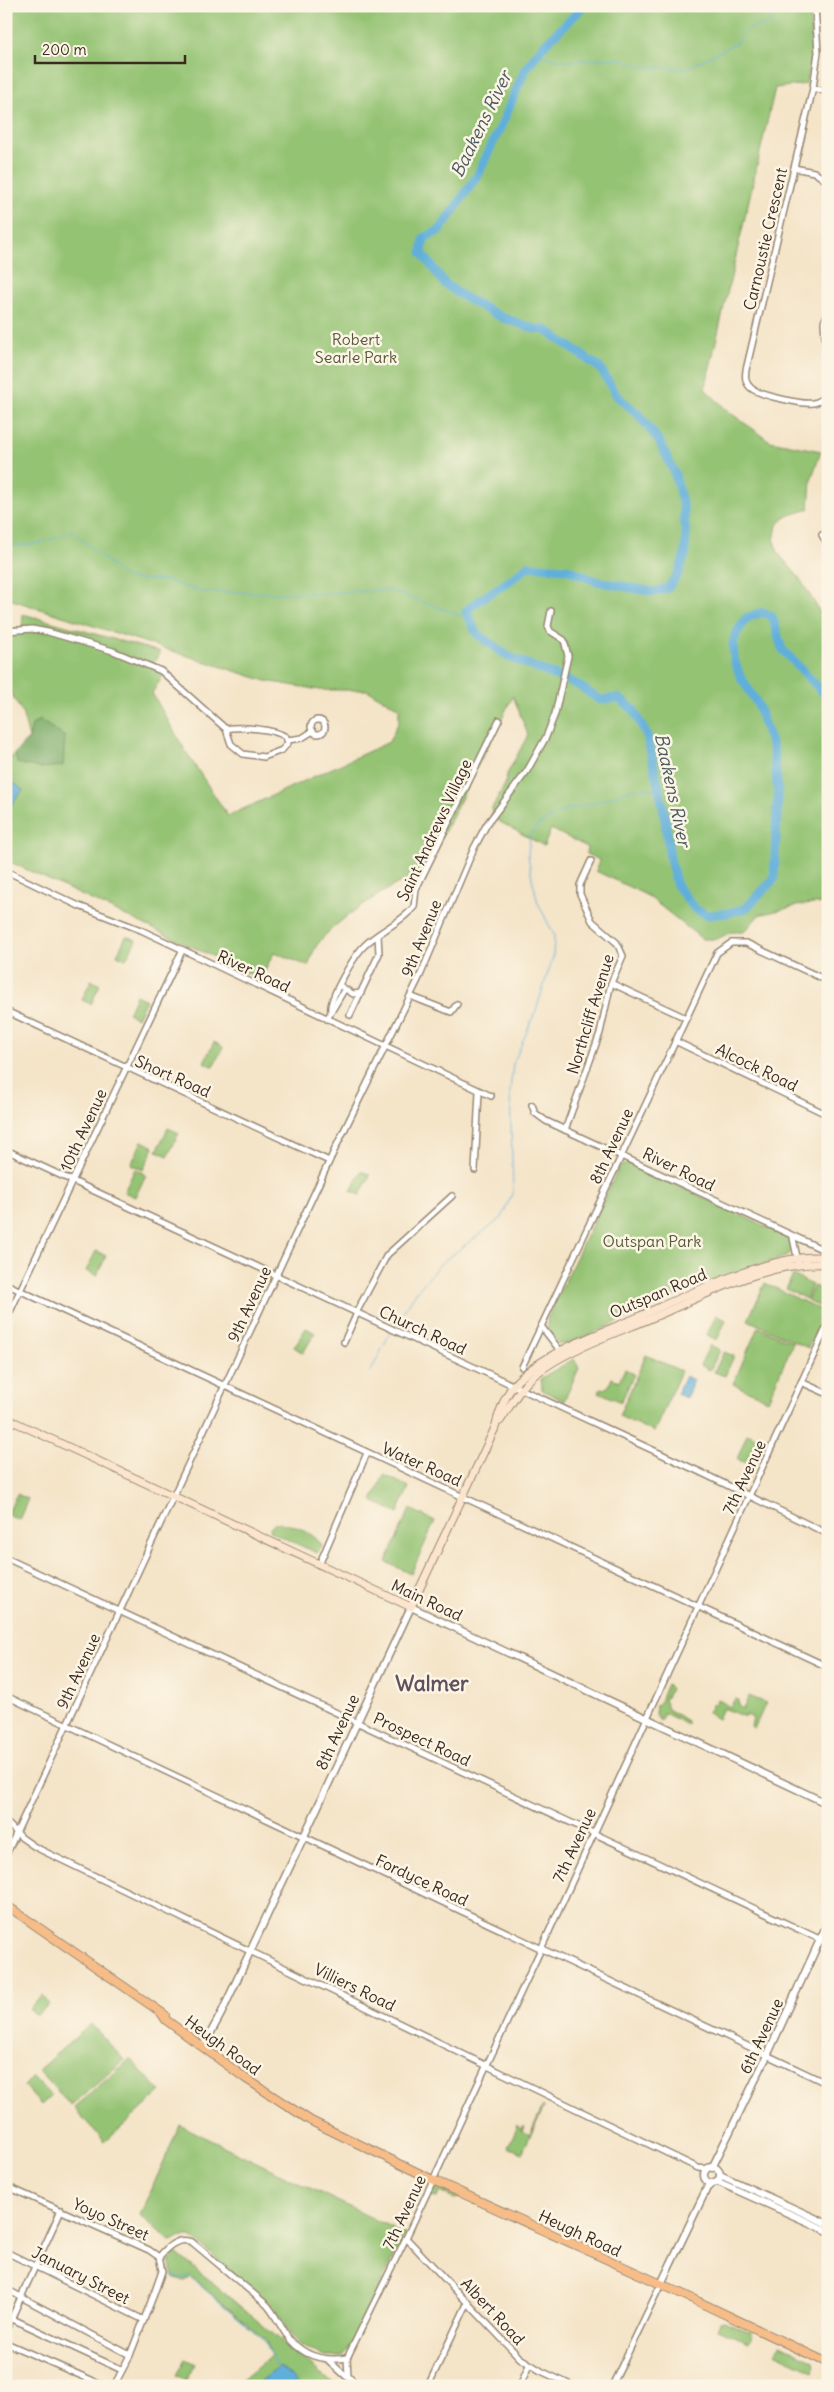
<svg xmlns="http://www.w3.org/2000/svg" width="834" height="2392" font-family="Delius,sans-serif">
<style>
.green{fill:#94c373;stroke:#687648}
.forest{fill:#77a965;stroke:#596a42}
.water{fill:#60afda;stroke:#4e6c7c}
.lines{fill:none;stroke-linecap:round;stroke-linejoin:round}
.stream{stroke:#60afda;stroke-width:1}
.river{stroke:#60afda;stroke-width:9}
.minor-casing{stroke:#988773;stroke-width:8}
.tertiary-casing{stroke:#988773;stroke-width:9}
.secondary-casing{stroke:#988773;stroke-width:9}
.primary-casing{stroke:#988773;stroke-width:10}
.minor{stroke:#fff;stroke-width:5}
.tertiary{stroke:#fff;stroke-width:6}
.secondary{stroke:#fce5cf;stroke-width:7}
.primary{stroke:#f7bd88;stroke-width:8}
.labels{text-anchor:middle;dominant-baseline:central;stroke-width:5;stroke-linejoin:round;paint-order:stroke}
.street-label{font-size:16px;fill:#3b2a1e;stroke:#fcf5e5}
.park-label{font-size:16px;fill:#565838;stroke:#fcf5e5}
.water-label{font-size:18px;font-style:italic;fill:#485960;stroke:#fcf5e5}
.district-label{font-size:21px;font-weight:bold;fill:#60525d;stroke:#fcf5e5}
</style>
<rect width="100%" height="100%" fill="#fcf5e5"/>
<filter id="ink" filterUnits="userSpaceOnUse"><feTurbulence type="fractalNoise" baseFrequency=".02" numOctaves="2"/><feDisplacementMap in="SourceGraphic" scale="10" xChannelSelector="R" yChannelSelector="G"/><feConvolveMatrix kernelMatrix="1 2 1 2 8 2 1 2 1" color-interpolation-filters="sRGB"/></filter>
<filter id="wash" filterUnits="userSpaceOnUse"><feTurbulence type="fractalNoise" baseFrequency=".0096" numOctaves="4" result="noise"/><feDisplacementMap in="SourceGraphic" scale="20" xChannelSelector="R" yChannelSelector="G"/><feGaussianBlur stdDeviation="1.12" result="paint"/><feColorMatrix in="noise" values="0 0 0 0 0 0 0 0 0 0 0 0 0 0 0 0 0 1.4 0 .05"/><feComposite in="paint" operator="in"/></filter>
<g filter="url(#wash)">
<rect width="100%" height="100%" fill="#f4e4c8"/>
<g class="green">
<path d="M6,6H810L812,47L806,84L775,88L705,389L729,412L770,441L821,451L811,480L809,509L787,516L777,525L774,541L778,553L800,579L828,625V903L801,905L759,915L744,932H731L717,939H702L648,896L596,871L600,860L586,854L587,847L551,829L544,846L491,817L492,808L505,784L507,774L528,735L513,696L425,870C395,883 336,918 317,945C313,951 311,959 308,966L274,952L261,979L6,860V755L12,757L29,738L22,712L6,685V631L22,629L23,614L160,652L152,667L165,673L152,693L186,752L228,816L389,742L399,721V708L367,690H320L266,681L6,598Z"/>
<polygon points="126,936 136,940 126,959 117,955"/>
<polygon points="91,980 100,985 91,1004 82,1000"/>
<polygon points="136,995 146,1000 137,1018 128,1013"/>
<polygon points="214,1042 223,1047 213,1067 204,1062"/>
<polygon points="168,1128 179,1133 168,1156 157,1151"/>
<polygon points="142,1141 154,1147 143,1170 131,1164"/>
<polygon points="629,1163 788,1237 792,1241 792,1250 788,1256 708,1282 568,1344 559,1344 548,1331 547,1319 619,1167"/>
<polygon points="135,1169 146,1175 135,1197 124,1192"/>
<polygon points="361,1171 370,1175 360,1195 351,1191"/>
<polygon points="96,1251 106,1256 97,1276 86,1271"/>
<polygon points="793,1275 812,1285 806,1299 786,1289"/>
<polygon points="765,1283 825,1312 808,1348 748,1320"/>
<polygon points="814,1286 828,1293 827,1310 807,1300"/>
<polygon points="716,1315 726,1320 717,1340 707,1335"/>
<polygon points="758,1327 793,1343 768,1400 733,1384"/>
<polygon points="306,1328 315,1333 303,1353 294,1347"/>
<polygon points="710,1345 720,1350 710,1370 700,1365"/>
<polygon points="724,1352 734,1356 725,1376 714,1372"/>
<polygon points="646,1355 681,1371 654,1432 619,1416"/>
<polygon points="574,1359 579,1368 564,1401 542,1390 541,1378"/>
<polygon points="625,1369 634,1374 621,1402 599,1392 601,1388 604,1389 609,1386 612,1378 619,1381"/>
<polygon points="747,1434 750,1434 766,1443 754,1467 737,1459"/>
<polygon points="384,1475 409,1487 398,1513 372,1501"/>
<polygon points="17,1494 28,1499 19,1520 7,1515"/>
<polygon points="410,1509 435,1521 411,1574 386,1562"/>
<path d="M274,1523C288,1521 318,1534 322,1547L317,1553L271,1532L270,1528Z"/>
<polygon points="667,1684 671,1689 664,1700 668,1709 687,1721 687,1724 664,1713 660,1721 655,1715 656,1705 660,1701"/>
<polygon points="749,1696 766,1703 754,1729 751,1727 753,1718 746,1715 745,1717 723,1708 718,1719 708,1713 713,1703 715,1704 717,1699 730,1707 735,1699 738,1700 738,1706 743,1709"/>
<polygon points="43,1996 49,2004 36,2016 29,2008"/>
<polygon points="91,2024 124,2060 71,2106 38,2070"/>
<polygon points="130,2059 161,2092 105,2142 74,2108"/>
<polygon points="33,2077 51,2096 41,2105 24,2086"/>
<polygon points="543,2106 544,2107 522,2153 508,2147 518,2125 522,2130 523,2126 525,2127 523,2131 530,2135"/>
<polygon points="180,2125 405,2234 363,2322 348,2351 342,2357 324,2357 299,2343 290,2334 275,2308 191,2237 181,2237 170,2241 140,2215"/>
<polygon points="437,2185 455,2195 459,2195 460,2197 455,2199 449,2197 446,2192 446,2195 439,2192 437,2197 430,2196 433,2188"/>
<polygon points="175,2252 320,2373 336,2386 235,2386 271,2356 266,2340 191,2277 185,2281 173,2277 170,2262"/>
<polygon points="724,2321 753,2333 749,2342 717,2329 720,2322"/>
<polygon points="780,2345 814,2361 815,2365 813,2371 774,2353"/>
<polygon points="185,2359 195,2364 186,2380 176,2375"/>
</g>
<polygon class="forest" points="40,720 65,737 63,766 39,768 17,763 15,753 29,738 32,725"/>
<g class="water">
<polygon points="6,777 23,790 11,806 6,804"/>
<polygon points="685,1376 694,1380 686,1398 677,1394"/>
<polygon points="280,2367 301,2386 256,2386"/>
</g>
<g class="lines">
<g class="stream">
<path d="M538,55L569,61L620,58L644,67L687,68L736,43L742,34L754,26C760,26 768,28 772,21L768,15L770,6"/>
<path d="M6,544C31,548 49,541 72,531L127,579L164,580L203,592L320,593L388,590L469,618"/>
<polyline points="393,1328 417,1291 441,1263 502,1218 513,1191 510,1091 513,1064 536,1010 553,957 554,935 538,903 532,878 528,855 530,835 538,825 565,810 610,798 634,788 646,788 660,791"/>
<polyline points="370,1373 391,1331"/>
<polyline points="155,2299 159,2297 170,2275 180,2278 189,2276 264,2340 277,2368"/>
</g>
<path class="river" d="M584,6L542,47L525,70L501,126L477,176L440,230L424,238L422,253L445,284L462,296L501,317L535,329L546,330L600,368L617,396L638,414L659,441L675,474L683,506L686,536L685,554L679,572L668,588L653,592L596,581L567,569L528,566C509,585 485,593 466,611L477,634L509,657L576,684L600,700L618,698L633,709L647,736L664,812L670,859L677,886L695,909L707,915L728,913L746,908L774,879L778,793L773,749L757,703L740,676L734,659L733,644L736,634L746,618L762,612L772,616L782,649L828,698"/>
</g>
</g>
<g filter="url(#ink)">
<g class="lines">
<defs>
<g id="minor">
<path d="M815,6L818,52L813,88L746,370C745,377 745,383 751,388C758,395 804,405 813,403C821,402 827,395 828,387"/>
<polyline points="813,88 828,92"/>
<polyline points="794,168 814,172 828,182"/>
<polyline points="828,313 824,322 828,381"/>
<polyline points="822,535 828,545"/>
<path d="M6,631L32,629L48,632L113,651L161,671L226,729L231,744L243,754L264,757L282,750L288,743L286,737C275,729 240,726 226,729"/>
<circle cx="318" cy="727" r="7"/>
<polyline points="288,740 302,738 313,731"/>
<polyline points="6,871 79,906 141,930 491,1096"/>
<polyline points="611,983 686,1018"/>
<polyline points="342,987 353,994 361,993"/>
<polyline points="410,996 451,1012 457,1004"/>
<polyline points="6,1011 329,1161"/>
<path d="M331,1011C328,999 355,955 364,946C379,931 401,923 414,907L416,889L499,720"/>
<polyline points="350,1015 379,954 378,935"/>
<polyline points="327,1019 344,990"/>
<polyline points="675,1041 828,1115"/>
<polyline points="532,1105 535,1113 546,1121 828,1252"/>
<polyline points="565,1130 600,1033 611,983 623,956 617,943 592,921 580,894 580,885 591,861"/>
<polyline points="6,1150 700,1472 828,1534"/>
<polyline points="475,1170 479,1092"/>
<polyline points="793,1238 798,1262"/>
<polyline points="6,1284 828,1667"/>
<polyline points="356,1313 387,1255 452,1196"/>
<polyline points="6,1320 182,951"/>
<polyline points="541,1326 562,1353"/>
<polyline points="344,1342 357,1313"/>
<polyline points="522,1367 717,953 731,943 746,943 828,981"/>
<polyline points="801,1382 828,1394"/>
<polyline points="6,1558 828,1943"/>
<polyline points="319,1565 367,1453"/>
<polyline points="6,1696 828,2084"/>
<polyline points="6,1822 22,1838 35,1847 698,2168 707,2169"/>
<polyline points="6,1855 335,1149 420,976 474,848 487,824 527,771 546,737 555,714 568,656 564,640 550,631 548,626 551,611"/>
<polyline points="6,2186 149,2250 159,2257 162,2271 154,2294 130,2355 114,2386"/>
<polyline points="406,2238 520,2358 541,2371 573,2386"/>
<polyline points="6,2252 144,2320"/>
<path d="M159,2257C168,2246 178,2237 192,2242L267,2305C275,2314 279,2324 286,2334C301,2356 322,2362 347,2358"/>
<polyline points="6,2289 130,2355"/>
<polyline points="6,2316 122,2370"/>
<polyline points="6,2330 61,2210"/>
<polyline points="6,2343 105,2386"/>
<polyline points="329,2361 349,2379"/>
<polyline points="6,2380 18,2386"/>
<polyline points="358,2386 348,2376 347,2358 406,2238 541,1949 828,1324"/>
<polyline points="428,2386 468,2302"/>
<polyline points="520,2386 529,2365"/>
<polyline points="612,2386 661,2284"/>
</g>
<g id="tertiary">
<polyline points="203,2047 221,2014 411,1607 828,1804"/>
<circle cx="712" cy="2175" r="8"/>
<polyline points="712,2168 767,2056 828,1922"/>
<polyline points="720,2175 828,2224"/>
<polyline points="716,2181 828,2231"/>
<polyline points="661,2284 707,2188 712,2183"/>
</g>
<g id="secondary">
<path d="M6,1418L411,1607L495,1428C499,1412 506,1392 518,1380C551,1349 597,1335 638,1317C684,1296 778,1250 828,1258"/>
<path d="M500,1421C511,1405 521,1385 537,1373C569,1349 610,1335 647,1320C703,1297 765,1260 828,1264"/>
</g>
<g id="primary">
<polyline points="6,1905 165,2015"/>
<polyline points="162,2014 166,2020 245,2078 311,2121 433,2180 661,2284 828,2363"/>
</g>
</defs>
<use href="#minor" class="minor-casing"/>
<use href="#tertiary" class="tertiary-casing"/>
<use href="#secondary" class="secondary-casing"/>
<use href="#primary" class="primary-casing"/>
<use href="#minor" class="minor"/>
<use href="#tertiary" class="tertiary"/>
<use href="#secondary" class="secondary"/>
<use href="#primary" class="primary"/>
</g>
</g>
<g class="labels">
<g class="street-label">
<text transform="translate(765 239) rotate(-77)">Carnoustie Crescent</text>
<text transform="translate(434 830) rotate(-65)">Saint Andrews Village</text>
<text transform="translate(421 938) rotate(-68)">9th Avenue</text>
<text transform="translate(254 971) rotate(25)">River Road</text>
<text transform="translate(590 1014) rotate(-73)">Northcliff Avenue</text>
<text transform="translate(757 1067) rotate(26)">Alcock Road</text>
<text transform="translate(173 1076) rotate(24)">Short Road</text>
<text transform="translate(83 1130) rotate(-65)">10th Avenue</text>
<text transform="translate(611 1146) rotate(-65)">8th Avenue</text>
<text transform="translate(679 1169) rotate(26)">River Road</text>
<text transform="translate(658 1293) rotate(-23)">Outspan Road</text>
<text transform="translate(249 1304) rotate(-65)">9th Avenue</text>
<text transform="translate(423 1330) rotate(25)">Church Road</text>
<text transform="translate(422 1464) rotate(24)">Water Road</text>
<text transform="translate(744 1477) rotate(-65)">7th Avenue</text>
<text transform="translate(427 1600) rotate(25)">Main Road</text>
<text transform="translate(78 1671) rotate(-65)">9th Avenue</text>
<text transform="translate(337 1732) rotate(-65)">8th Avenue</text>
<text transform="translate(422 1739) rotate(25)">Prospect Road</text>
<text transform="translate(574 1845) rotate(-65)">7th Avenue</text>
<text transform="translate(422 1880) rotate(25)">Fordyce Road</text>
<text transform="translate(355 1987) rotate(26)">Villiers Road</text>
<text transform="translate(761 2036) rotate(-65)">6th Avenue</text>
<text transform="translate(223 2045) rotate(36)">Heugh Road</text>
<text transform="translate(404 2212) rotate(-65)">7th Avenue</text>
<text transform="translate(111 2219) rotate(24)">Yoyo Street</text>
<text transform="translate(580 2233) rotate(25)">Heugh Road</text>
<text transform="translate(81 2275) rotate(27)">January Street</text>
<text transform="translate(493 2311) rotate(47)">Albert Road</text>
</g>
<g class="park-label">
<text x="356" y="339">Robert<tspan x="356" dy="18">Searle Park</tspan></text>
<text x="652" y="1241">Outspan Park</text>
</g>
<g class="water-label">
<text transform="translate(481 124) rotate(-64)">Baakens River</text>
<text transform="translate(673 790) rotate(78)">Baakens River</text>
</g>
<g class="district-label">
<text x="432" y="1683">Walmer</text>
</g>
</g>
<rect width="834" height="2392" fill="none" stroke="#fcf5e5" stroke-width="25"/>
<path d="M35 55v8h150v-8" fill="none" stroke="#3b2a1e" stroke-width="2.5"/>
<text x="42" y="55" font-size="15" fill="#3b2a1e" stroke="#fcf5e5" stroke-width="4" paint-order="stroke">200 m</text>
</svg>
